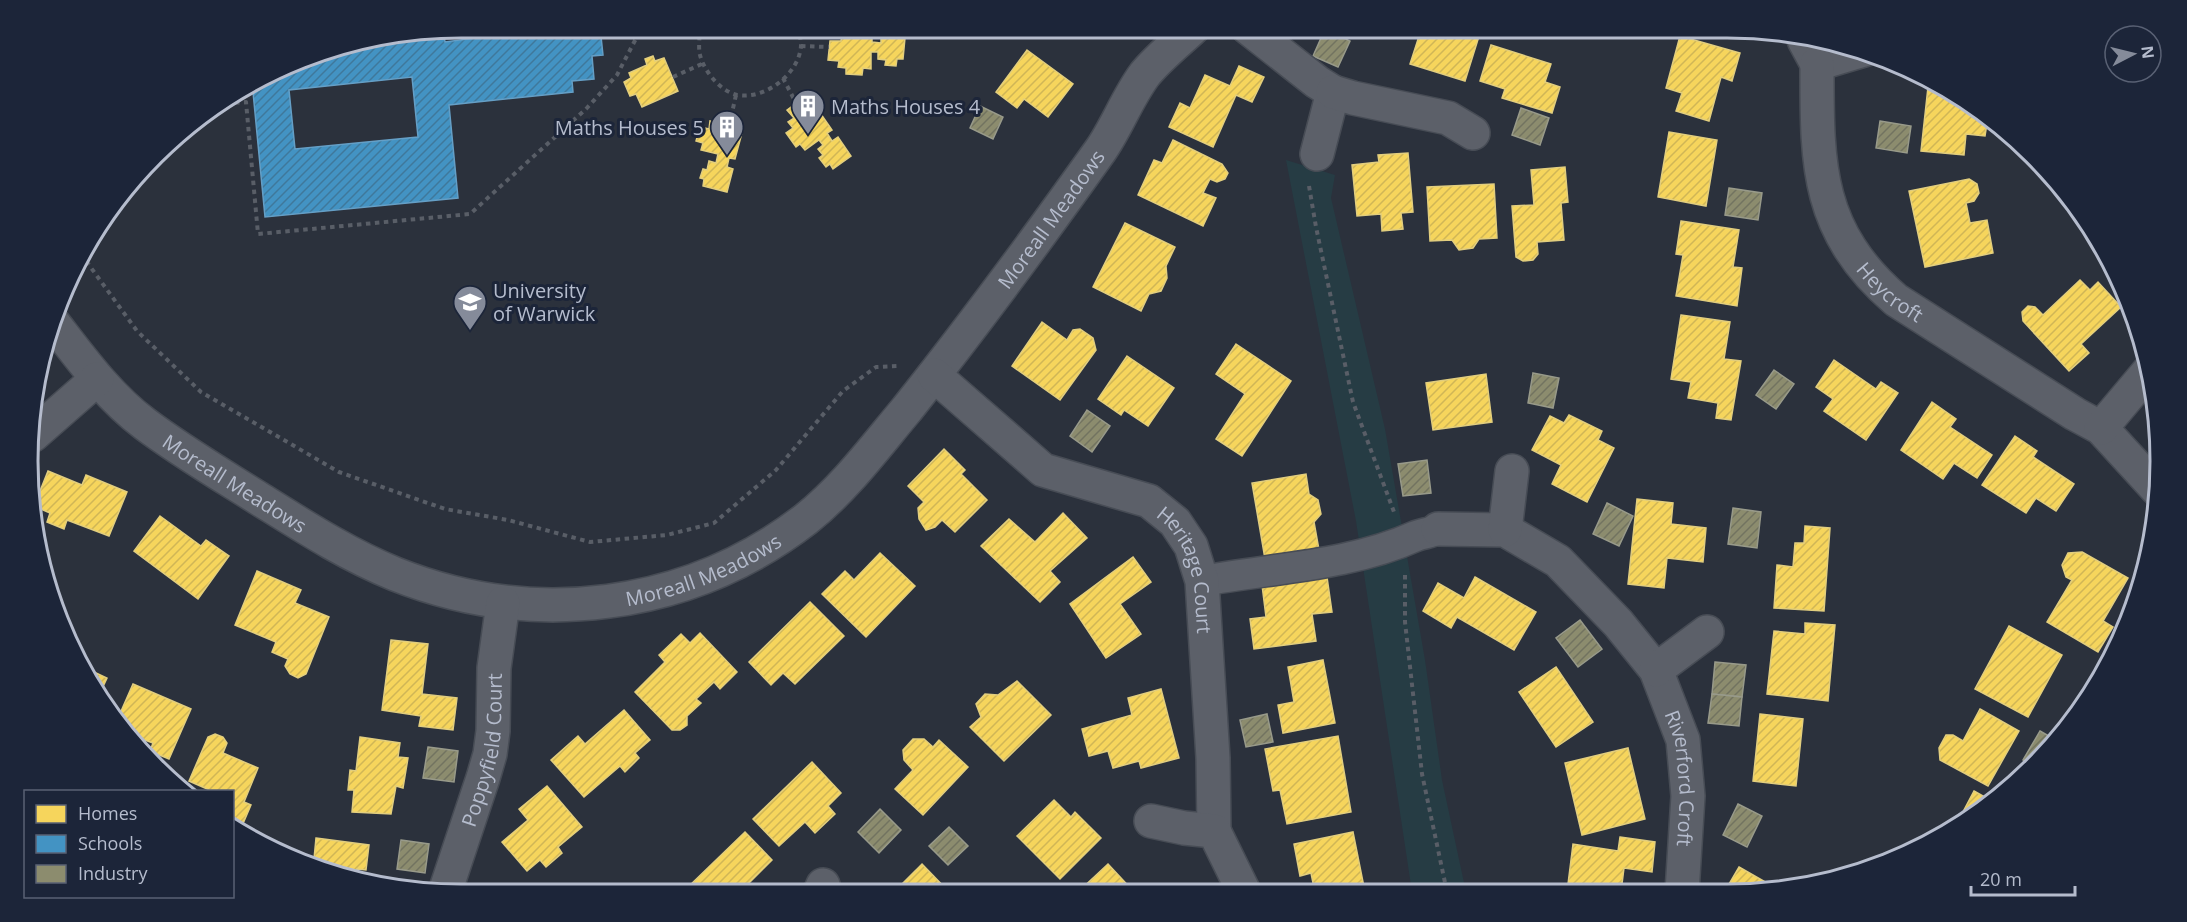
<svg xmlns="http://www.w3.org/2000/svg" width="2187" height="922" font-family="'Open Sans',sans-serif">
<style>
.grass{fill:#263c44}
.homes{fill:url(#homes-hatch);stroke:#e2ce7e;stroke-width:1.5}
.schools{fill:url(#schools-hatch);stroke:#659fc6;stroke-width:1.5;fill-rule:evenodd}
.industry{fill:url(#industry-hatch);stroke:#989a8a;stroke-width:1.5}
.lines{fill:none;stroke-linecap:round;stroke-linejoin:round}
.pedestrian-casing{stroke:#474c55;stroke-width:33}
.minor-casing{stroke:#474c55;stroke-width:36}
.path{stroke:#595e67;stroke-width:4;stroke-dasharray:4.5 4.5;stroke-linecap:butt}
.pedestrian{stroke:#5c6069;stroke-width:30}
.minor{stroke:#5c6069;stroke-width:33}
.labels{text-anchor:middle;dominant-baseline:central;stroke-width:6;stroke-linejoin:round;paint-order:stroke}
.poi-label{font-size:20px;fill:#b5bccd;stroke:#1c2539;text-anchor:start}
.street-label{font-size:20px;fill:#b5bccd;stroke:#1c2539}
.rim{fill:none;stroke:#b5bccd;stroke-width:3}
</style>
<defs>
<pattern id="homes-hatch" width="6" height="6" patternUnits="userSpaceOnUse" patternTransform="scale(1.5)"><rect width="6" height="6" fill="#f6d55c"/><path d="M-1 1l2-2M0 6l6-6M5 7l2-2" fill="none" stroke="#d0b656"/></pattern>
<pattern id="schools-hatch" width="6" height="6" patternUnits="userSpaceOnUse" patternTransform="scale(1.5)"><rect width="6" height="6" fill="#4393c3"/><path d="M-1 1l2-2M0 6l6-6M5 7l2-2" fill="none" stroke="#3f789b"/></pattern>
<pattern id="industry-hatch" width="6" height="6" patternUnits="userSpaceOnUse" patternTransform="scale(1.5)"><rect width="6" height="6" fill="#8c8c6e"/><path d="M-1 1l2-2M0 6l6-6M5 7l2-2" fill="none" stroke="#727360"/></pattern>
</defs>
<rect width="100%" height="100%" fill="#2b313c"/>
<polygon class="grass" points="1286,160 1335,175 1331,198 1385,429 1425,660 1442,780 1466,892 1412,892 1356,521"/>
<g class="homes">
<polygon points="1422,27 1462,27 1480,33 1465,81 1410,64"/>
<polygon points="842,34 872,36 872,42 881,43 881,36 905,38 903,59 897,59 896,66 885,65 886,60 878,59 878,52 871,52 871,69 863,68 862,75 846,74 846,68 838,67 839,61 828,60 830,41 841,41"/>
<polygon points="1680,36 1740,53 1732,81 1721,77 1709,121 1676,111 1682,93 1666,88"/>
<polygon points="1491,45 1551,64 1545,82 1560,87 1552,113 1502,98 1505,89 1480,81"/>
<polygon points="1027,50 1073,84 1048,117 1024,99 1017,108 996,92"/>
<polygon points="653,56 655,61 664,58 678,91 642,107 636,94 630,96 624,82 631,78 629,73 647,65 645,59"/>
<polygon points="1239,66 1264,77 1252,102 1236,95 1213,147 1169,127 1180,103 1190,108 1205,75 1230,86"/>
<polygon points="1928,87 1948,89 1988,117 1985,136 1966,134 1964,155 1921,151"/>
<polygon points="803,98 810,108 814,104 832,130 827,133 832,141 838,137 851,156 833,169 830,164 826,167 819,158 823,155 818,149 823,145 819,140 805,150 800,144 796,147 786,133 793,128 788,122 794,118 787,110"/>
<polygon points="710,121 743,129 735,159 729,158 727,167 733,169 727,192 703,186 704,179 700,178 703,169 707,170 709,161 716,163 718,154 701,150 703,143 696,141 700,127 709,129"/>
<polygon points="1669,132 1717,140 1706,206 1658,197"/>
<polygon points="1173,140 1222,164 1228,173 1225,179 1217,182 1210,179 1203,193 1216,198 1203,226 1138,195 1154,160 1162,163"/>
<polygon points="1408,153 1413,212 1401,213 1403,229 1382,231 1381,214 1357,216 1352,165 1379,162 1378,155"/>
<polygon points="1565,167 1568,202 1561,203 1564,240 1537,242 1538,254 1533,260 1523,261 1516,257 1512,206 1534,205 1531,170"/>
<polygon points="1969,179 1977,184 1979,193 1974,201 1966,203 1970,223 1987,220 1993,253 1925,267 1909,191"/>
<polygon points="1494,184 1497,238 1479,239 1473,248 1459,250 1452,240 1430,241 1427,187"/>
<polygon points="1681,221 1739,230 1733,267 1742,268 1737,306 1676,296 1683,255 1676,254"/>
<polygon points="1125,223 1175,247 1166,266 1167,278 1161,291 1149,294 1141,311 1093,287"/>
<polygon points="2080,280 2090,290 2098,282 2121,307 2081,344 2089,353 2069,371 2023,321 2022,312 2028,306 2035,307 2043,315"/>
<polygon points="1681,315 1730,322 1724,359 1741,361 1731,420 1716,418 1718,403 1688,398 1691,382 1671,379"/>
<polygon points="1042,322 1067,340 1073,330 1080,329 1093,338 1096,350 1060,400 1012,366"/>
<polygon points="1236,344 1291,381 1242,456 1216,439 1245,394 1216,374"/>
<polygon points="1127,356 1174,388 1148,426 1124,410 1121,415 1098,399"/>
<polygon points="1834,360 1876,389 1881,382 1898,393 1866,440 1824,411 1833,399 1816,387"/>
<polygon points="1486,374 1492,422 1433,430 1426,383"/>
<polygon points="1932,402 1956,419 1950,427 1992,455 1977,478 1954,463 1943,479 1901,450"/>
<polygon points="1569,415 1602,431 1598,440 1614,448 1587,502 1552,484 1561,465 1532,450 1550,416 1564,423"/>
<polygon points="2015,436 2037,451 2033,457 2074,484 2056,511 2036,498 2026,513 1982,485"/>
<polygon points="944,449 965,470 961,474 987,500 955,532 942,520 935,527 926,530 919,519 918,508 924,502 908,486"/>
<polygon points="48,471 82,485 86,475 127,492 109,536 67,520 64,529 47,522 50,513 34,506"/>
<polygon points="1306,474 1309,494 1318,500 1321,514 1314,522 1319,550 1265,559 1252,483"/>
<polygon points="1637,499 1673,503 1671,524 1706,528 1703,562 1667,558 1664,588 1628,584"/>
<polygon points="1063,513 1087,538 1050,571 1060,582 1040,602 981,546 1009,519 1035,542"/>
<polygon points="160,516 201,546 206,540 229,556 198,599 134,551"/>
<polygon points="1805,526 1830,528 1824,611 1774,608 1777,565 1793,567 1795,543 1804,543"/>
<polygon points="2082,552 2128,578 2103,621 2113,627 2098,652 2047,622 2072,580 2066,577 2062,565 2068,553"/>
<polygon points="880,553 915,586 866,637 822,594 845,571 854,580"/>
<polygon points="1133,557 1151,582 1120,604 1141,634 1106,658 1070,604"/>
<polygon points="257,571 301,590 295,603 329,617 306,674 298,678 290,674 285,666 288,659 272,652 276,642 235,625"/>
<polygon points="1327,577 1332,612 1312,614 1316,641 1254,649 1250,619 1266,617 1262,585"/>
<polygon points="1475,577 1536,612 1514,650 1457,617 1451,628 1423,611 1438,583 1464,598"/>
<polygon points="810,602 844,636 795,684 783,673 771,685 749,662"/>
<polygon points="1805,623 1835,625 1828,701 1767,694 1774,631 1805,634"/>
<polygon points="2009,626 2062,655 2028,717 1975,689"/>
<polygon points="700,633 737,672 720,689 714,682 696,699 701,703 687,716 687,725 680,730 672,730 635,692 665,662 659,655 681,634 690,643"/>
<polygon points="391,640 428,644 422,694 457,698 453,730 419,726 421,716 382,710"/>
<polygon points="1323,660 1335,723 1283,733 1278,705 1294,702 1288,667"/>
<polygon points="79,665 107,678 99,695 85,678"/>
<polygon points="1556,667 1593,722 1556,747 1519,692"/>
<polygon points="1017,681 1051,715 1004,761 970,727 981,717 976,704 985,694 998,695"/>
<polygon points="133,684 191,709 169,759 150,751 153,743 142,739 140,744 118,718"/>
<polygon points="1161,689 1179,758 1141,768 1139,761 1113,768 1108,751 1089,756 1082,729 1132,715 1128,698"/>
<polygon points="1980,709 2019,731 1988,786 1940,760 1939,748 1946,735 1953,735 1963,741"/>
<polygon points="624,710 650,740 635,753 639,758 625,772 620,766 584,797 551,760 578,736 585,744"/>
<polygon points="1760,714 1803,719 1796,786 1753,781"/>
<polygon points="215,734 223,737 227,743 223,753 258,768 244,802 251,805 239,833 232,829 232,792 214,792 189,781 208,737"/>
<polygon points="1338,736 1351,812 1287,824 1280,790 1273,791 1265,749"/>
<polygon points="360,737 400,743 398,757 408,758 403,788 396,786 391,814 352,812 354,790 348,790 350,770 356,771"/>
<polygon points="913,739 924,739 933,747 939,740 968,767 923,815 895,789 913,770 904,760 903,750"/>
<polygon points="1628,748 1645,819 1582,835 1565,763"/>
<polygon points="812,762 841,793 828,806 835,814 815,833 805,822 779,846 753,819"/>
<polygon points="547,786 582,827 558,847 562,853 546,867 540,860 527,871 502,842 528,820 519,809"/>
<polygon points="1974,791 1992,801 1956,825"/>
<polygon points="1054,800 1071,817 1075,812 1101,838 1060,879 1017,836"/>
<polygon points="745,832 772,860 749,883 755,889 750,894 689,894 685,890"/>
<polygon points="1353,832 1365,892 1315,893 1311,873 1300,876 1294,844"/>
<polygon points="1620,837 1655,842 1652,872 1624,868 1621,892 1567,892 1573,844 1618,851"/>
<polygon points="316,838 369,845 366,870 357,869 356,878 321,872 306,865 307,858 314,859"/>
<polygon points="922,864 951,894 903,894 898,888"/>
<polygon points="1108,864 1135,893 1077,893"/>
<polygon points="1739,867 1781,891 1725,891"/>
</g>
<path class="schools" d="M561,27H600L603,55L592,56L594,79L572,81L573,92L449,105L458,198L265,217L253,92L232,94L244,85L321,50L443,30L445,42ZM412,77L418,137L295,149L289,90Z"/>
<g class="industry">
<polygon points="1325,29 1350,41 1338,67 1313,56"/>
<polygon points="980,106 1003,117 993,139 970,128"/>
<polygon points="1521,108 1549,118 1540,145 1512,135"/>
<polygon points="1880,121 1911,126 1907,153 1876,148"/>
<polygon points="1729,188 1762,193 1758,220 1725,215"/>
<polygon points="1774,370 1794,384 1776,409 1756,395"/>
<polygon points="1533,373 1559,378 1553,408 1528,403"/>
<polygon points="1087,410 1110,426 1092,452 1070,436"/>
<polygon points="1427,460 1431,493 1403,496 1398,464"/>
<polygon points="1607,503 1633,516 1619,546 1593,534"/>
<polygon points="1733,508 1761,512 1757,548 1728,544"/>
<polygon points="1580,620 1602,649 1578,667 1556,638"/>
<polygon points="1715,662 1746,665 1742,697 1712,694"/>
<polygon points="1712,694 1742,697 1739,726 1708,723"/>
<polygon points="1267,714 1273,742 1246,747 1240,720"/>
<polygon points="2040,731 2054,739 2032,765 2023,760"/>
<polygon points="428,747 458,751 454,782 423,778"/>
<polygon points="1738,804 1762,816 1747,847 1723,835"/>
<polygon points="880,809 901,830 879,853 858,832"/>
<polygon points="949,827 968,846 948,865 929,846"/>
<polygon points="401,840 429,844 425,873 397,869"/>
</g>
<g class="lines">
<defs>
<path id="pedestrian" d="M1202,581C1272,568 1350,566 1416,536C1424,533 1431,533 1438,529"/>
<g id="minor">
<polyline points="1247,27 1317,82 1333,92 1317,154"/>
<polyline points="1804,40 1817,64 1864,50"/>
<path id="s1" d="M1817,64C1817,163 1815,230 1896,300L2075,414L2101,428L2157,489"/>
<polyline points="1333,92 1353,98 1448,118 1473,133"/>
<path id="s2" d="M55,325C82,360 109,397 145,424C181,451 220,474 258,498C303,526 346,554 395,574C533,629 688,610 806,519C845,488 875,447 907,409C973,326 1038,238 1100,151C1117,127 1127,98 1145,74C1159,57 1178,42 1194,27"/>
<path id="s3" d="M934,375L1043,470L1149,501L1175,522L1191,546L1202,581L1213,758L1214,831"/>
<polyline points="2101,428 2149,371"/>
<polyline points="33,435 97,379"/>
<path id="s4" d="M1438,529L1505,530L1558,561L1618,623L1656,670L1683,740L1688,796L1682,892"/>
<polyline points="1505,530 1512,471"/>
<polyline points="1656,670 1707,632"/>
<polyline points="1151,821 1184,828 1214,831 1243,890"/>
<path id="s5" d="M445,892L483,778L490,754L493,731L494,668L503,603"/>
<polyline points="819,894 823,885"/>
</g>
</defs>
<use href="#pedestrian" class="pedestrian-casing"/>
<use href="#minor" class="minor-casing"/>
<g class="path">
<path d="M700,27C700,35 698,47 700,55C704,71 720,91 737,95C765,100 799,74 801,46C801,40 799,33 799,27"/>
<polyline points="801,46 829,47"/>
<polyline points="673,77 704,63"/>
<polyline points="783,78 796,103"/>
<polyline points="217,104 246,102 258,234 470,214 586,109 617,75 642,27"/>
<polyline points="729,126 736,95"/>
<polyline points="1309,186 1316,227 1353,402 1394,512"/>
<polyline points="81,254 137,331 201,392 339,472 445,509 508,520 590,542 667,535 714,523 776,470 843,391 876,367 897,366"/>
<polyline points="1405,575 1405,622 1422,774 1447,892"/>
</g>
<use href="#pedestrian" class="pedestrian"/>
<use href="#minor" class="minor"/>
</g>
<defs>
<symbol id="building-pin" viewBox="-11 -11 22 30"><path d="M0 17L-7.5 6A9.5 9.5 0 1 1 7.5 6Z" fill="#858b9a" stroke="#1c2539"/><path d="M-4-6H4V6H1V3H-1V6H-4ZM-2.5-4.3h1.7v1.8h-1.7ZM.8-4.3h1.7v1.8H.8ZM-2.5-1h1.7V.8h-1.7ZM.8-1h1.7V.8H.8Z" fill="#fff"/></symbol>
<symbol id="university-pin" viewBox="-11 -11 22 30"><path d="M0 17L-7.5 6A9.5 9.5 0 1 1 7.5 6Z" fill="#858b9a" stroke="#1c2539"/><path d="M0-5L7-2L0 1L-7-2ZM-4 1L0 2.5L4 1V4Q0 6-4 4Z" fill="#fff"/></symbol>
</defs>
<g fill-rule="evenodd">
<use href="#building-pin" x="789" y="87" width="38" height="52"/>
<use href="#building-pin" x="708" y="108" width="38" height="52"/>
<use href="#university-pin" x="451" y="283" width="38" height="52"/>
</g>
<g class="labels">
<g class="poi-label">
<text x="831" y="106">Maths Houses 4</text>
<text x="704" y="127" text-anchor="end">Maths Houses 5</text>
<text x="493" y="290">University<tspan x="493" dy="23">of Warwick</tspan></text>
</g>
<g class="street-label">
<text stroke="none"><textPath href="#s2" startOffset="1248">Moreall Meadows</textPath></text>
<text stroke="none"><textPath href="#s1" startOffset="250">Heycroft</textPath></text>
<text stroke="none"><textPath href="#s2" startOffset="242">Moreall Meadows</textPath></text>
<text stroke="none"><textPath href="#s2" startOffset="744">Moreall Meadows</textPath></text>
<text stroke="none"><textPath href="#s3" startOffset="338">Heritage Court</textPath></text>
<text stroke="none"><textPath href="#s5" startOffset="148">Poppyfield Court</textPath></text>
<text stroke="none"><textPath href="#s4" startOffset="388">Riverford Croft</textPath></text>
</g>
</g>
<path d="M0 0H2187V922H0ZM461 38H1727A423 423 0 0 1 2150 461V461A423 423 0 0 1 1727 884H461A423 423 0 0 1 38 461V461A423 423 0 0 1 461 38Z" fill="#1c2539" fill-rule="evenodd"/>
<path class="rim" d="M461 38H1727A423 423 0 0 1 2150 461V461A423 423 0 0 1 1727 884H461A423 423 0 0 1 38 461V461A423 423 0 0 1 461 38Z"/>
<rect x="24" y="790" width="210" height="108" fill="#1c2539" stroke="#596174" stroke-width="1.5"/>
<rect x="36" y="805" width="30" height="18" fill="#f6d55c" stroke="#596174" stroke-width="1.5"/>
<text x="78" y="820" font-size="18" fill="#b5bccd">Homes</text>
<rect x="36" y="835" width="30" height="18" fill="#4393c3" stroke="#596174" stroke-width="1.5"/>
<text x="78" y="850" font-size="18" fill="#b5bccd">Schools</text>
<rect x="36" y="865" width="30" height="18" fill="#8c8c6e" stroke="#596174" stroke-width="1.5"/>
<text x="78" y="880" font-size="18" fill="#b5bccd">Industry</text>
<g transform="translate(2133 54) rotate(83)"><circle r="28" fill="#1c2539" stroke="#596174" stroke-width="1.5"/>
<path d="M0-4.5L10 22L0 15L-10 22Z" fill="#858b9a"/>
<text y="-9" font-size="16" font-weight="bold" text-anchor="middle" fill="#b5bccd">N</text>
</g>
<path d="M1971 886v9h104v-9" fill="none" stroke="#b5bccd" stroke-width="3"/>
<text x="1980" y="886" font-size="18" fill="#b5bccd" stroke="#1c2539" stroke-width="4.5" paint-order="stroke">20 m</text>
</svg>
